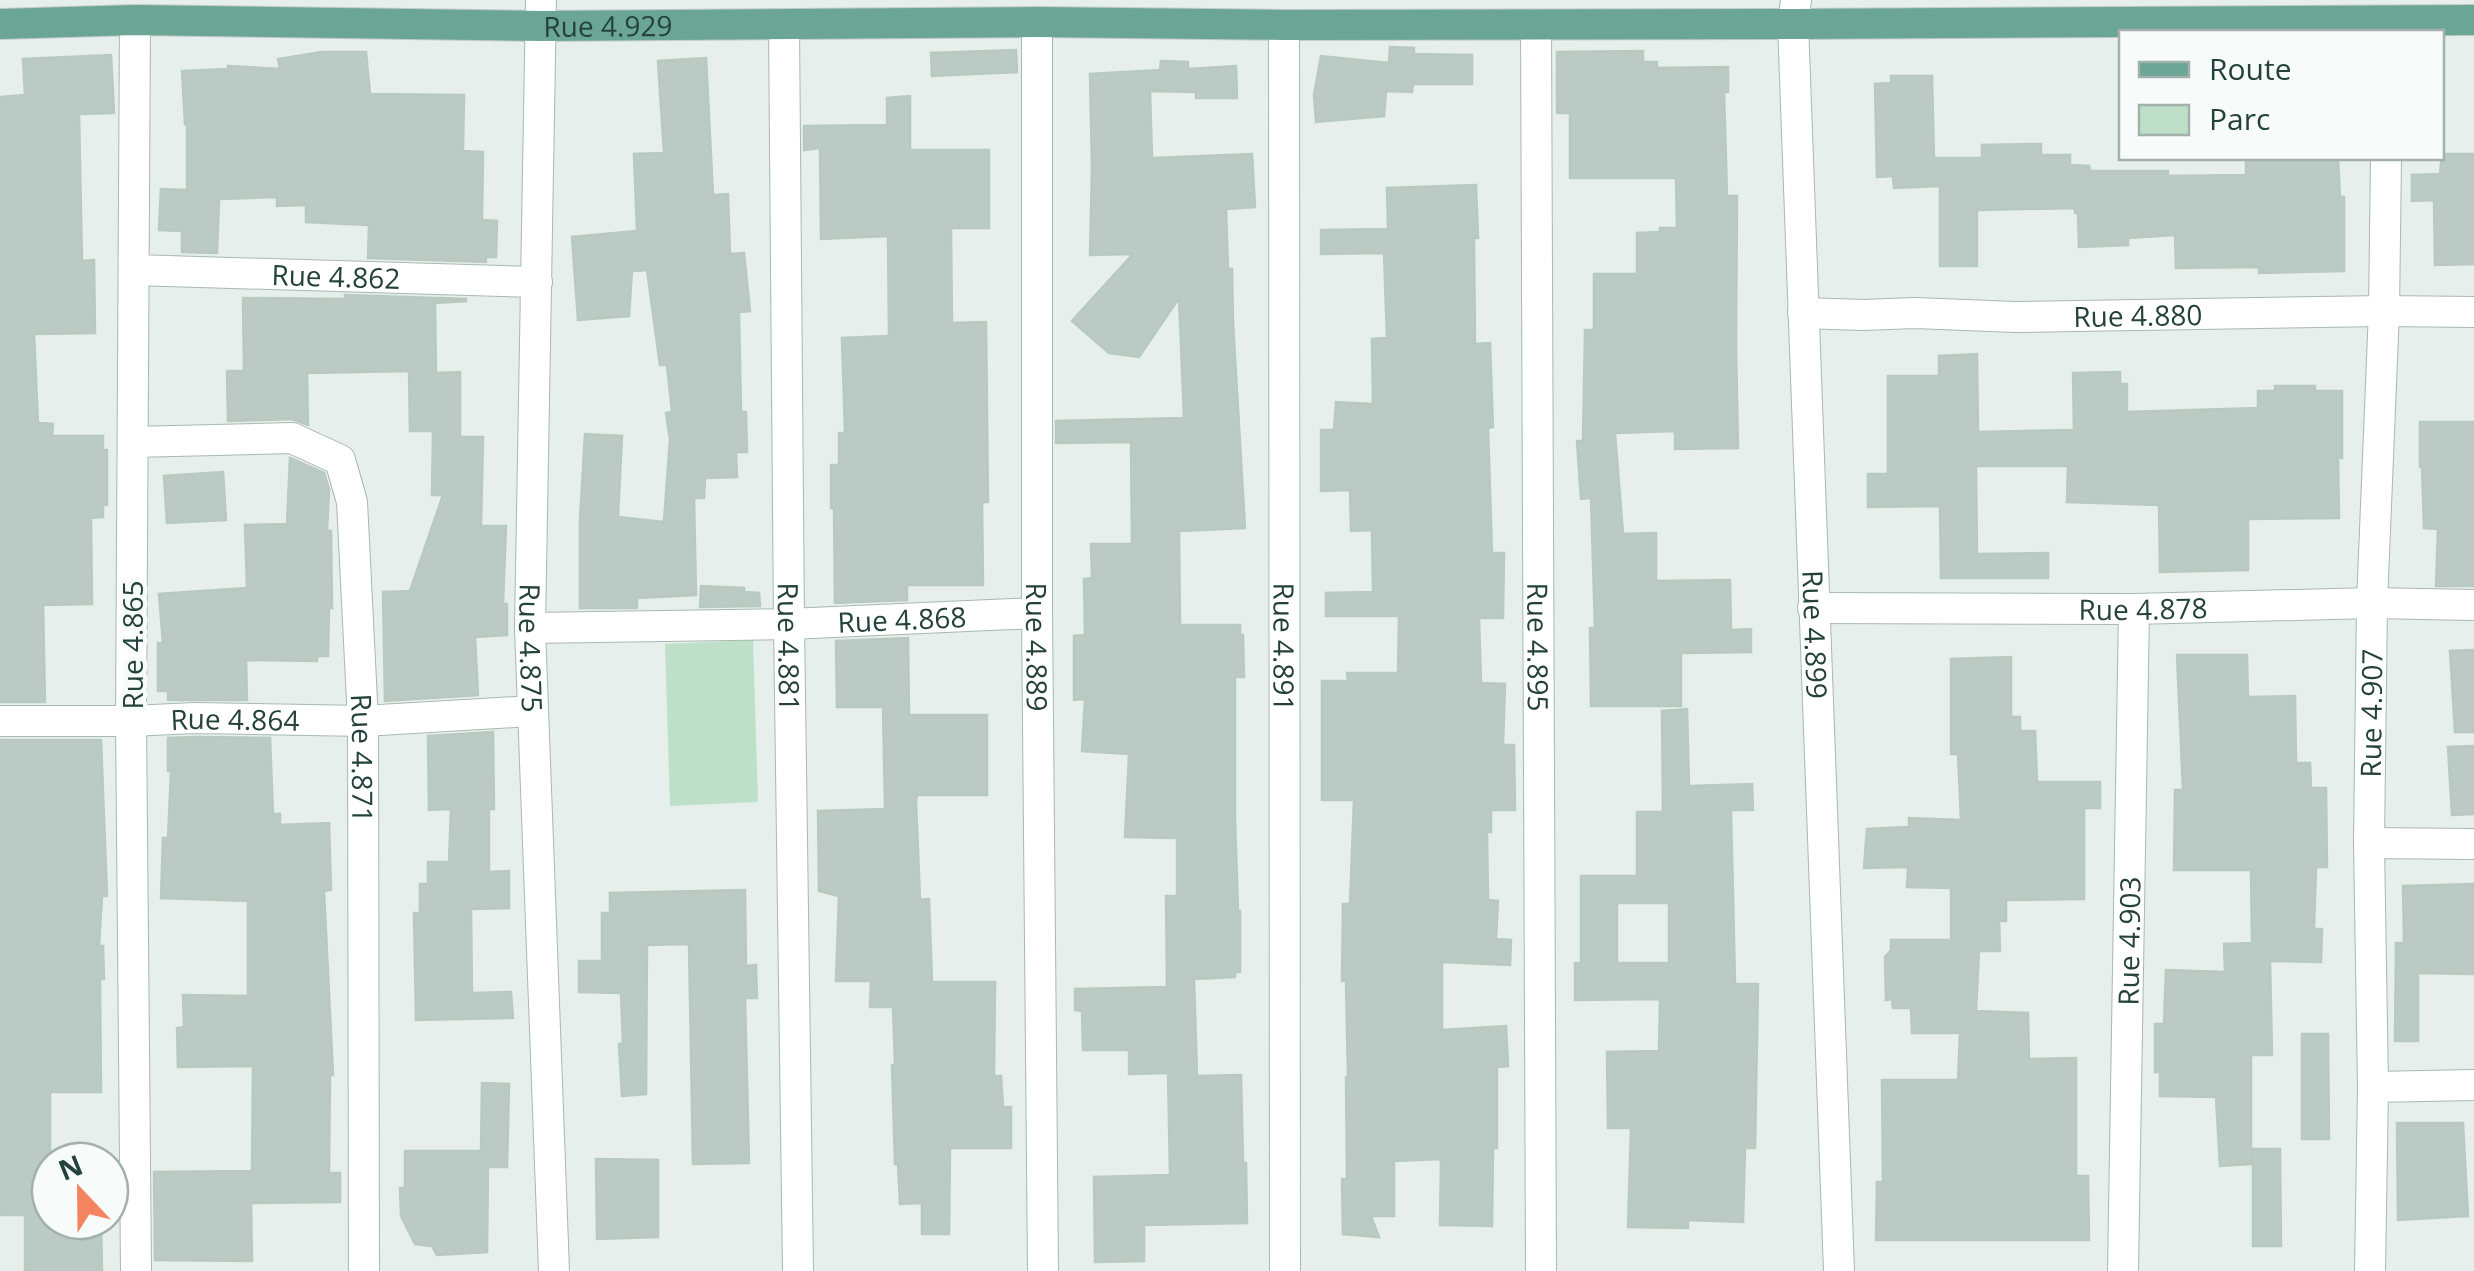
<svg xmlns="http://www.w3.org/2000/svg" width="2474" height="1271" font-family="'Open Sans',sans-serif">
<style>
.green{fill:#bfe0c8}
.building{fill:#bbcac4;stroke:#b8c9c2;stroke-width:2.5;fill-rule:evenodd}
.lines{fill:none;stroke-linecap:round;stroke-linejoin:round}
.minor-casing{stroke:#a8b8b2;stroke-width:32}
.primary-casing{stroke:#c2cac8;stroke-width:32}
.minor{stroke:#fff;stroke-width:30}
.primary{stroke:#6aa596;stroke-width:30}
.labels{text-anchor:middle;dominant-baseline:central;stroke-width:9;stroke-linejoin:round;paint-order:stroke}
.street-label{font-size:28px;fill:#24423a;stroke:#f7fbf9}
</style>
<rect width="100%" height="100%" fill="#e6efeb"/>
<polygon class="green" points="753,640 758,802 670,806 665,644"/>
<g class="building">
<polygon points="1390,47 1414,48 1414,54 1472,55 1472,84 1413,84 1412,92 1386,91 1384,116 1316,122 1314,95 1321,56 1389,63"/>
<polygon points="1016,50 1017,72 932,76 931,53"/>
<polygon points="1643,51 1643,62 1657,62 1657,68 1728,67 1728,92 1724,92 1727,196 1737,196 1736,346 1738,448 1675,449 1675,431 1615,433 1623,534 1656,533 1656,581 1730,580 1731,630 1751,629 1751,652 1681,653 1681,706 1591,706 1590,628 1595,628 1591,498 1581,499 1577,441 1583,441 1585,330 1594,330 1594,274 1637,274 1637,233 1660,232 1660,228 1677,228 1676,178 1570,178 1570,113 1557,113 1557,52"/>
<polygon points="322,52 366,52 370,94 464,95 463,151 483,152 482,220 497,221 496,257 486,257 486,262 368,258 369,225 306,222 306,205 277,206 277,197 219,199 217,253 182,252 182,231 159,230 161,189 187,190 187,123 185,124 182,71 228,69 228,66 280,69 278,59"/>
<polygon points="111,55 114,113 79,114 82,261 94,260 95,333 34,334 38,423 53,424 52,436 103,436 103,450 107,450 107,505 103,505 103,517 91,518 92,604 43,605 45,702 0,702 0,97 25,95 23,59"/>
<polygon points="706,58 713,195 728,194 730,254 744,253 750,311 739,312 741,412 746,412 747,452 736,452 737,477 705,478 704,498 694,498 696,595 637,598 637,608 580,608 580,520 585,434 622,436 618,517 664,522 670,439 666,413 672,412 667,365 660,365 647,270 632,271 629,316 578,320 572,237 637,231 634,154 664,153 658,61"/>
<polygon points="1161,61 1188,62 1188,69 1236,66 1237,98 1196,98 1196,92 1150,91 1152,158 1252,154 1255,207 1226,209 1228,269 1232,269 1233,323 1245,528 1179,531 1180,625 1240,625 1240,635 1243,635 1244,677 1235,677 1235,819 1238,911 1240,911 1240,972 1235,972 1235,977 1194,979 1197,1076 1241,1075 1243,1163 1246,1163 1247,1223 1144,1225 1144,1261 1095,1262 1094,1177 1170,1175 1168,1073 1129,1074 1129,1050 1083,1050 1082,1011 1075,1010 1075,989 1167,987 1166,896 1177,896 1177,838 1125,837 1129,754 1082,751 1085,699 1074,700 1074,636 1085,635 1084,579 1092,578 1091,544 1132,544 1131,442 1056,443 1056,421 1184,418 1179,298 1139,357 1109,353 1072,321 1133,254 1090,255 1092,168 1090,74 1160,70"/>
<polygon points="1891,76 1932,76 1934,158 1982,158 1982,145 2041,144 2041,155 2070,155 2070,165 2089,166 2090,171 2168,171 2168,176 2246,175 2246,158 2338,158 2340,197 2344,197 2344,271 2259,273 2259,267 2176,268 2175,235 2128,238 2128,245 2079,247 2078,213 2075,213 2075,208 1977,210 1977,266 1940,266 1940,186 1894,188 1893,176 1877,177 1875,84 1891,83"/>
<polygon points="910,96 910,150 989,150 989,228 951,228 952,323 986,322 988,502 982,502 983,585 907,585 907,600 835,603 834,508 831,508 831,465 839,465 839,433 845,433 842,338 889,336 888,236 821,239 820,148 804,150 804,126 887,125 887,98"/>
<polygon points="2442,154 2474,154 2474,264 2435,265 2434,200 2412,201 2412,175 2440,174"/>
<polygon points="1476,185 1478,238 1474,238 1475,344 1490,343 1493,427 1488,428 1492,553 1504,553 1503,618 1479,618 1481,683 1505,684 1503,745 1514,745 1515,810 1491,810 1491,832 1487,832 1488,900 1498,901 1496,939 1511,940 1510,965 1442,962 1442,1030 1506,1026 1508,1066 1497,1067 1497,1148 1493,1148 1492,1226 1440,1225 1441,1159 1394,1161 1394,1216 1371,1216 1379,1237 1343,1234 1342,1179 1347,1179 1346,1077 1348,1077 1346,981 1342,981 1343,904 1350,904 1354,800 1322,800 1322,681 1348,681 1347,673 1398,673 1399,616 1326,616 1326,593 1373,592 1372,530 1351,531 1350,490 1321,491 1321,430 1334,430 1336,402 1373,404 1372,339 1387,338 1384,253 1321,254 1321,230 1388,229 1387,188"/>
<polygon points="345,295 466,299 466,301 435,303 436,373 460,372 460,437 483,437 481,526 506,526 503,604 507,604 507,635 475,637 478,695 385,701 383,592 410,591 443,495 432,495 433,431 410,431 409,371 307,373 308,425 292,419 228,421 227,371 244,371 243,298 345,299"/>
<polygon points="1977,354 1978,432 2074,430 2073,373 2120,372 2120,384 2127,384 2127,412 2258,408 2258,391 2275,391 2275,386 2315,386 2315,391 2342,391 2342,458 2338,458 2339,518 2248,519 2248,570 2160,572 2159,505 2067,502 2068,466 1976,466 1977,554 2048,553 2048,578 1941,578 1940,506 1868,507 1868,474 1888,474 1888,376 1939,376 1939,356"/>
<polygon points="2420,422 2474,422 2474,586 2436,586 2438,529 2424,528 2422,467 2420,467"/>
<polygon points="290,458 324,473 329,489 327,531 331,531 332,608 329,608 328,656 317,656 317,661 246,660 247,700 168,700 168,691 158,691 158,643 163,643 159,594 247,588 245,525 287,524"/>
<polygon points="223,472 226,520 167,523 164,476"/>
<polygon points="701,586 744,588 744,592 759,593 760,606 700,607"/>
<polygon points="908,638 909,715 987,715 987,795 917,795 916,801 920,900 929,899 932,982 995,982 994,1076 1001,1076 1003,1107 1011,1107 1011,1148 950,1148 949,1234 922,1234 922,1203 900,1204 898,1164 895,1164 892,1065 895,1065 893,1007 870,1007 871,981 836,981 839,896 819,891 818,811 885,809 883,707 837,707 836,641"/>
<polygon points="2474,650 2474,732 2455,732 2450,651"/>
<polygon points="2177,655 2247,655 2248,697 2295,696 2296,763 2310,763 2311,788 2326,788 2327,867 2316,867 2314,929 2322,929 2321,962 2270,961 2272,1055 2251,1055 2251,1164 2220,1166 2216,1097 2160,1096 2160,1072 2155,1072 2155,1024 2164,1024 2166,970 2225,972 2224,944 2252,943 2251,870 2174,870 2175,790 2183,790"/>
<polygon points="2011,657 2011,717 2020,717 2020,731 2035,731 2037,782 2100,782 2100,808 2084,808 2084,899 2006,900 2006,921 1999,921 2000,951 1979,951 1976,1011 2028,1013 2029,1059 2076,1058 2076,1176 2088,1176 2089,1240 1876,1240 1877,1182 1883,1182 1882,1080 1958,1080 1960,1033 1912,1033 1911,1008 1893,1008 1892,999 1886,1000 1885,957 1891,950 1891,940 1951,940 1951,888 1907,887 1908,867 1864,868 1867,829 1909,827 1909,818 1961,820 1958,754 1951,754 1951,659"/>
<path d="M1687,709L1689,786L1752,784L1753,810H1731L1735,984H1758L1755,1148H1745L1743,1222L1688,1220V1228L1628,1227L1631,1128H1608L1607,1052L1659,1051L1660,999L1575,1000V963H1581V876H1637V812H1663L1662,711ZM1617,903H1669V963H1617Z"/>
<polygon points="493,732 494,809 489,809 489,872 509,871 509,908 471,909 472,993 511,992 513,1018 416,1020 414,913 420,913 420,884 428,884 428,862 449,862 451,809 429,810 428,736"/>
<polygon points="195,737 270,738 273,814 280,814 280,825 329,823 331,890 324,891 333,1075 330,1075 329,1173 340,1173 340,1202 251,1203 252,1261 155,1260 154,1172 252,1171 253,1066 178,1067 177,1028 184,1027 183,995 248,996 248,901 161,898 163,838 168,838 171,771 168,771 168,738"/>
<polygon points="0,740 101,740 107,896 102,896 99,946 103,946 104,979 100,979 101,1092 50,1092 50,1221 101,1221 102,1271 25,1271 25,1215 0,1215"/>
<polygon points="2474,746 2474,814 2452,815 2448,747"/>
<polygon points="2473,884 2474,974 2418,973 2418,1041 2395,1041 2396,943 2404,943 2403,886"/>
<polygon points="745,890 746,966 756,965 757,998 745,998 749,1163 693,1164 689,944 647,945 646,1094 622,1096 619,1044 623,1044 621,993 579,992 579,961 602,961 602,913 610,913 610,893"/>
<polygon points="2302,1034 2328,1034 2329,1139 2302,1139"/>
<polygon points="482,1083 509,1084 507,1167 488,1167 487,1252 437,1255 432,1246 415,1244 401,1216 400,1188 405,1188 405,1151 481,1151"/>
<polygon points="2397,1123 2463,1123 2468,1216 2398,1220"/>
<polygon points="2253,1149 2280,1149 2281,1246 2253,1246"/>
<polygon points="596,1159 658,1160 658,1237 597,1239"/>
</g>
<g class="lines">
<defs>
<g id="minor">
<path id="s1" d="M541,0L530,628L554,1271"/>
<path id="s2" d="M1796,0L1793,24L1839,1271"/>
<polyline points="135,20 131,721 136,1271"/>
<path id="s3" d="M1037,22V613L1043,1271"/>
<path id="s4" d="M784,25L789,624L798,1271"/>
<path id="s5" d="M1284,25L1285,1271"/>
<path id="s6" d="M1536,25L1541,1271"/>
<path id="s7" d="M134,270L537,282"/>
<path id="s8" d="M1803,313L1863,315L1915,313L2015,317L2384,311L2474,312"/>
<path id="s9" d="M133,442L292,438L340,460L352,502L363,721L364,1271"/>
<path id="s10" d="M1813,608L2134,609L2372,603L2474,605"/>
<path id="s11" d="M530,628L789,624L1037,613"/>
<path id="s12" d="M0,721H131L195,718L363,721L532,711"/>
<polyline points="2369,843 2474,844"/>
<polyline points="2373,1087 2474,1085"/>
<path id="s13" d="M2123,1271L2134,609"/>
<path id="s14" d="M2370,1271L2373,1087L2369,843L2372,603L2384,311L2386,158"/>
</g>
<g id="primary">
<path id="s15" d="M0,24L135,20L542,26L1037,22L1284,25L1793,24L2474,20"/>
</g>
</defs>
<use href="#minor" class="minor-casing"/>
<use href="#primary" class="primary-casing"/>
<use href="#minor" class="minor"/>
<use href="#primary" class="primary"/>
</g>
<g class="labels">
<g class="street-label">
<text stroke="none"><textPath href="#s15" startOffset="608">Rue 4.929</textPath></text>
<text stroke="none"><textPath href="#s7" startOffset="202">Rue 4.862</textPath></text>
<text stroke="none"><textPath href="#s8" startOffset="335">Rue 4.880</textPath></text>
<text stroke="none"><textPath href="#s10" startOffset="330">Rue 4.878</textPath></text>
<text stroke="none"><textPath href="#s11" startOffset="372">Rue 4.868</textPath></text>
<text stroke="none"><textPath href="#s2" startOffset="635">Rue 4.899</textPath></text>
<text transform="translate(132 645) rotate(-90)">Rue 4.865</text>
<text stroke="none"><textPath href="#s3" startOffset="625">Rue 4.889</textPath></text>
<text stroke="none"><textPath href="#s1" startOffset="648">Rue 4.875</textPath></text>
<text stroke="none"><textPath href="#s4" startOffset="622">Rue 4.881</textPath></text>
<text stroke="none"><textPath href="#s5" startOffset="622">Rue 4.891</textPath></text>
<text stroke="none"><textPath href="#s6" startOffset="622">Rue 4.895</textPath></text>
<text stroke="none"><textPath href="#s14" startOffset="558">Rue 4.907</textPath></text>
<text stroke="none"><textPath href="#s12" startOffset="235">Rue 4.864</textPath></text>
<text stroke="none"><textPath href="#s9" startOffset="512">Rue 4.871</textPath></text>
<text stroke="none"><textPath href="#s13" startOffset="330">Rue 4.903</textPath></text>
</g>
</g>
<rect x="2119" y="30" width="325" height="130" fill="#f7fbf9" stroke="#a3b1ad" stroke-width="2.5"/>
<rect x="2139" y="62" width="50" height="15" fill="#6aa596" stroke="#a3b1ad" stroke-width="2.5"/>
<text x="2209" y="80" font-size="30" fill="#24423a">Route</text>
<rect x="2139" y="105" width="50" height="30" fill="#bfe0c8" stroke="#a3b1ad" stroke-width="2.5"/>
<text x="2209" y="130" font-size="30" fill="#24423a">Parc</text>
<g transform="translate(80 1191) rotate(338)"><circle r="48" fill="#f7fbf9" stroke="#a3b1ad" stroke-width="2.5"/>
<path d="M0-8L18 38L0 25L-18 38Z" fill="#f4845f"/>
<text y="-15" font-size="28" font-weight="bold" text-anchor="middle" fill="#24423a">N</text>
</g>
</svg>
